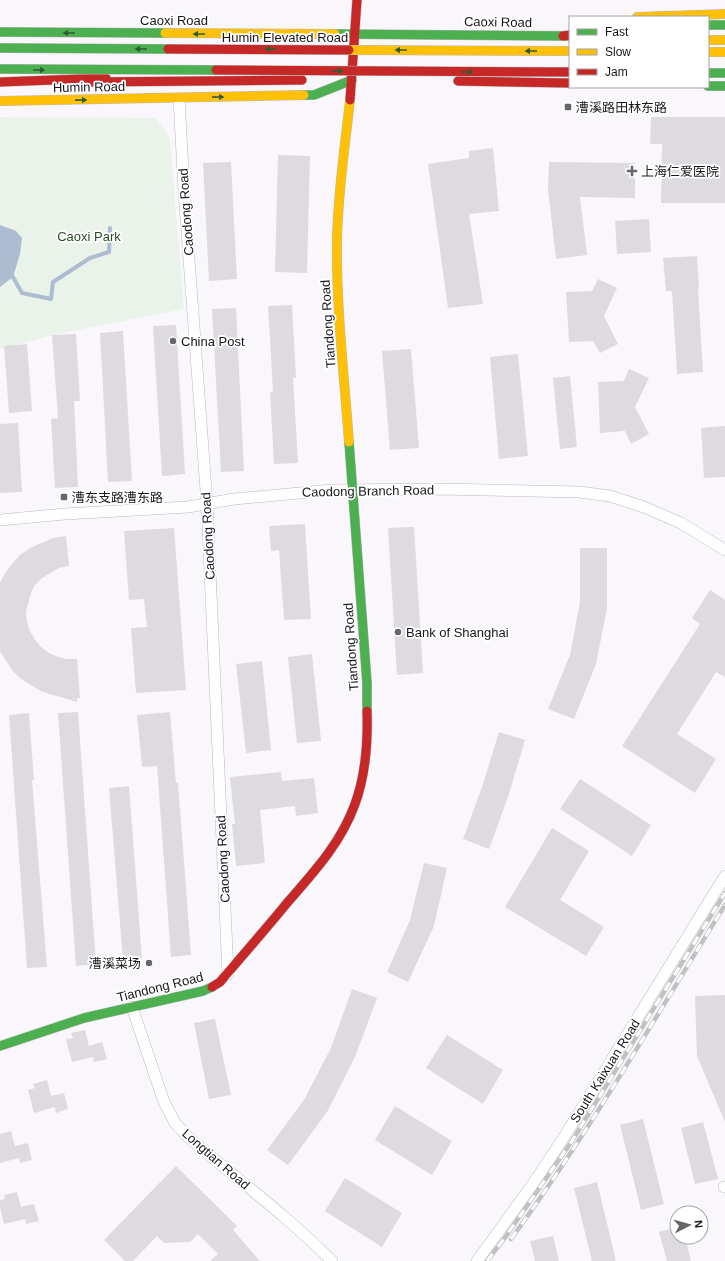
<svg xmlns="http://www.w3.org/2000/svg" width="725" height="1261" font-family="Helvetica,'Noto Sans SC',sans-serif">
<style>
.green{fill:#eaf3e9}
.water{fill:#aebcd1}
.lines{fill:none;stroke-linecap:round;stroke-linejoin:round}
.stream{stroke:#aebcd1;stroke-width:4}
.building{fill:#dedbe0}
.street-casing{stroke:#bbb8bd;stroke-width:12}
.fast-casing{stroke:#bbb8bd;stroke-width:10}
.slow-casing{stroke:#bbb8bd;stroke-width:10}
.jam-casing{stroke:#bbb8bd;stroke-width:10}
.street{stroke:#fefeff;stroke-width:11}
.fast{stroke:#4caf50;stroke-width:9}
.slow{stroke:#ffc107;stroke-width:9}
.jam{stroke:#c62828;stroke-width:9}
.rail-casing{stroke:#c2c1c2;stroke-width:4.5}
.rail{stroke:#fff;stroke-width:3;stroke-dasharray:9;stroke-linecap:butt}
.fast-bridge-casing{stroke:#bbb8bd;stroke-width:10;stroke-linecap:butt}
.slow-bridge-casing{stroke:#bbb8bd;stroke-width:10;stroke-linecap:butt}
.jam-bridge-casing{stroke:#bbb8bd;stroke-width:10;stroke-linecap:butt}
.fast-bridge{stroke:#4caf50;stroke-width:9}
.slow-bridge{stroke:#ffc107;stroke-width:9}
.jam-bridge{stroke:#c62828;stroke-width:9}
.oneway{fill:#305b33}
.poi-dot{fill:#68656a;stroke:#fff;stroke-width:1.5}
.labels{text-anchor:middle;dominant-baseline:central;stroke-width:3.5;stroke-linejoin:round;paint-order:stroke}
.street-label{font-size:13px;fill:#19161b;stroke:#fff}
.poi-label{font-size:13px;fill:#19161b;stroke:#fff;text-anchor:start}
.park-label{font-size:13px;fill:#294d25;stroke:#fff}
</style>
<rect width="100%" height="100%" fill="#faf7fc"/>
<polygon class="green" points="0,117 156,118 170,139 184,309 57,334 0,349"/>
<polygon class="water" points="0,225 16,231 22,238 20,254 13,277 0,287"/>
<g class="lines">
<polyline class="stream" points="13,277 22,293 51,299 53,282 90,258 109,252 110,228"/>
</g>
<g class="building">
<polygon points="651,117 725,117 725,203 661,203 662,144 650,144"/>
<polygon points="493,148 499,211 469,214 483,304 448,308 428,164 469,158 469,151"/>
<polygon points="278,155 310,156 307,273 275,272"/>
<polygon points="231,162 237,279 209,281 203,163"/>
<polygon points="549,162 635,163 635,198 580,197 587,255 556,259 548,190"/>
<polygon points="649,219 651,252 617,254 615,221"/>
<polygon points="697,256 699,289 698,289 703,372 677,374 672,291 666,291 663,258"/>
<polygon points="598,279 617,288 604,316 618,344 600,353 593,341 569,342 566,292 592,291"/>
<polygon points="292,305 296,378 293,378 298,463 274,464 270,392 273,391 268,306"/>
<polygon points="236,308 244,471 221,472 212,309"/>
<polygon points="176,325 185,474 162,476 153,326"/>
<polygon points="123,331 132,481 108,482 100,333"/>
<polygon points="76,334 80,401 74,401 78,487 55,488 51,419 58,418 52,335"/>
<polygon points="27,344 32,411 9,413 4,346"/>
<polygon points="411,349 419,448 390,450 382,351"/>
<polygon points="518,354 528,456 499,459 490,357"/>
<polygon points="629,369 649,378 635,407 649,434 631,444 625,431 600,433 598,382 624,381"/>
<polygon points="570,376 577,447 560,449 553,378"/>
<polygon points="18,423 22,492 0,493 0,424"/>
<polygon points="725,426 725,477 704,478 701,428"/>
<polygon points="305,524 311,619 284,620 279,550 271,551 269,526"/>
<polygon points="414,527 423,673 397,675 388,528"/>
<polygon points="174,528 186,690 136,693 131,628 147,627 144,599 129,600 124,531"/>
<polygon points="66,536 69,566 59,568 42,578 35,585 31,593 26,612 27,622 30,631 35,640 41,647 49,653 58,657 67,659 77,659 80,698 77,698 77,702 43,692 32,686 21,679 12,670 0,651 0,583 4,575 11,565 20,555 30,548 53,538"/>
<polygon points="580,548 607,548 607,608 596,664 574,719 548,709 570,655 580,602"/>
<polygon points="710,590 725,600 725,677 716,672 677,734 716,759 695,793 622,746 700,624 692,618"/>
<polygon points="312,654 321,741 297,743 288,657"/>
<polygon points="262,661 271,750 246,753 236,664"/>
<polygon points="78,712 96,964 76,966 58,713"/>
<polygon points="170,712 176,783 178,783 191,955 171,957 157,766 142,767 137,715"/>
<polygon points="29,713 34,780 32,780 47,967 27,968 9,715"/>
<polygon points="499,732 525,740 508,797 489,849 463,839 482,787"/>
<polygon points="281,772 282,781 314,778 318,813 296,816 295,806 260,810 265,863 236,866 232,824 235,824 230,777"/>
<polygon points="580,779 651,825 632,856 560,809"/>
<polygon points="129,786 142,959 123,960 109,788"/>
<polygon points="552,828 589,851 560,900 604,927 586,956 505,907"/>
<polygon points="424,863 447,868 434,926 408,982 387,972 410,920"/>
<polygon points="352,989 377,998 355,1057 327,1112 288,1165 267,1150 304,1100 331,1048"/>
<polygon points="725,995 725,1122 697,1056 695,996"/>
<polygon points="215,1019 231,1095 209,1099 194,1023"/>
<polygon points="85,1030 89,1046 102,1042 107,1059 94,1062 93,1057 72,1062 66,1039 73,1038 71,1033"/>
<polygon points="447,1035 503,1070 483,1104 426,1068"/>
<polygon points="47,1080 51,1096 64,1093 68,1109 56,1113 55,1107 34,1113 28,1090 35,1088 33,1084"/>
<polygon points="395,1106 452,1141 432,1175 375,1140"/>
<polygon points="643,1119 664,1204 641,1210 620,1125"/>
<polygon points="703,1122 718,1179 695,1184 681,1128"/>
<polygon points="11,1131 15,1146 28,1143 32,1160 20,1163 19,1158 0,1163 0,1134"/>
<polygon points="176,1166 237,1226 233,1230 260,1261 210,1261 218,1254 198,1234 190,1242 164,1243 157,1236 133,1261 125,1261 104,1240"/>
<polygon points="345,1178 402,1213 382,1247 325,1211"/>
<polygon points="597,1182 616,1261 592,1261 574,1188"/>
<polygon points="17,1192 21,1207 34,1204 39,1221 26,1224 25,1219 4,1224 0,1208 0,1200 5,1199 4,1195"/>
<polygon points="677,1227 677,1237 685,1237 691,1261 667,1261 659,1232"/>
<polygon points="553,1236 559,1261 535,1261 530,1241"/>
</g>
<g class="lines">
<defs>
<g id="street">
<polyline points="179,98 184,191 207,504 228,974"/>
<polyline points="0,520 65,514 188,507 234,499 332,490 442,489 579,492 610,496 644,507 681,523 725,550"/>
<path d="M132,1007L164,1102L175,1123L188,1137C236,1178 287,1216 332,1261"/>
<polyline points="724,1187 725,1187"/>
<polyline points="477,1261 533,1184 566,1134 725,876"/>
</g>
<g id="fast">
<polyline points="708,25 725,25"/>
<polyline points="0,32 165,33"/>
<polyline points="335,34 570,36"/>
<polyline points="708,73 725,73"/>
<polyline points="708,86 725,86"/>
<polyline points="304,95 314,95 352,80"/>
<polyline points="349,442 367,683 367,711"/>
<polyline points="0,1046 84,1018 203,991 212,987"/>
</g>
<g id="slow">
<polyline points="637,17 725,14"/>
<polyline points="165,33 335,34"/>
<polyline points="708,40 725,40"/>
<polyline points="708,52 725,52"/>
<polyline points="0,101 304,95"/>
<path d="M349,442C344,374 336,306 337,239C338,192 345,146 350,100"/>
</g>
<g id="jam">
<polyline points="563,36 570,35"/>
<polyline points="458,81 570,83"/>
<polyline points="0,82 106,78"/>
<polyline points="92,82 302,80"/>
<polyline points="350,100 357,0"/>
<path d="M212,987L220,982C242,956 265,930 287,903C314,872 341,843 355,804C366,774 368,742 367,711"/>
</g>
</defs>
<use href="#street" class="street-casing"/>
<use href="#fast" class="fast-casing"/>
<use href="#slow" class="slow-casing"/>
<use href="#jam" class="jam-casing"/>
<use href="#street" class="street"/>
<use href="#fast" class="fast"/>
<use href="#slow" class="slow"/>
<use href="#jam" class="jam"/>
<defs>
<g id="rail">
<path d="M511,1239C589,1132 655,1018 725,905"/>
<polyline points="487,1261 504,1239 572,1141 725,893"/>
</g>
</defs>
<use href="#rail" class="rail-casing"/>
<use href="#rail" class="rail"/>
<defs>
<g id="fast-bridge">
<polyline points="0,48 168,49"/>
<polyline points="0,69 216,70"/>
</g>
<polyline id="slow-bridge" points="349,50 570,51"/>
<g id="jam-bridge">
<polyline points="168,49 349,50"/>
<polyline points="216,70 570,72"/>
</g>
</defs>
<use href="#fast-bridge" class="fast-bridge-casing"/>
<use href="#slow-bridge" class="slow-bridge-casing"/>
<use href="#jam-bridge" class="jam-bridge-casing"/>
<use href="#fast-bridge" class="fast-bridge"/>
<use href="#slow-bridge" class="slow-bridge"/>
<use href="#jam-bridge" class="jam-bridge"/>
</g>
<defs><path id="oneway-solid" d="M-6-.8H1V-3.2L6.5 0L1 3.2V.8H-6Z"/></defs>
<g class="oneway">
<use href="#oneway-solid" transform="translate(69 33) rotate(-180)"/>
<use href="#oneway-solid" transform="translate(199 34) rotate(-180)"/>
<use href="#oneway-solid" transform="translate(141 49) rotate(-180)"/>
<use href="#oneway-solid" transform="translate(271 49) rotate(-180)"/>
<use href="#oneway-solid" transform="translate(401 50) rotate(-180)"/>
<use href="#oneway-solid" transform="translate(531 51) rotate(-180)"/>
<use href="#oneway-solid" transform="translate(39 70)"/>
<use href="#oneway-solid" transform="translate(337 71)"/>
<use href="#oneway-solid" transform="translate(467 72)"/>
<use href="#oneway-solid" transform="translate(218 97) rotate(-1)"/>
<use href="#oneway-solid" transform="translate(81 100) rotate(-1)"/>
</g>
<g class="poi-dot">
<rect x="564" y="103" width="8" height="8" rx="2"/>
<path d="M630 165h4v4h4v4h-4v4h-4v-4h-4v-4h4z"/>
<circle cx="173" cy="341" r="4"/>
<rect x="60" y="493" width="8" height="8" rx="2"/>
<circle cx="398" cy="632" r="4"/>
<circle cx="149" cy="963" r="4"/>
</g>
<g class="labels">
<g class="street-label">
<text x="174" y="20">Caoxi Road</text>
<text transform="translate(498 22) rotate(1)">Caoxi Road</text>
<text x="285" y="37">Humin Elevated Road</text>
<text transform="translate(89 87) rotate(-1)">Humin Road</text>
<text transform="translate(186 212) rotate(-94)">Caodong Road</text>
<text transform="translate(328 324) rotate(-94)">Tiandong Road</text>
<text transform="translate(368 491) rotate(-1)">Caodong Branch Road</text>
<text transform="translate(208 536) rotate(-93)">Caodong Road</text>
<text transform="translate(351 647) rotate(-94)">Tiandong Road</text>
<text transform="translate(223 859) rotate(-93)">Caodong Road</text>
<text transform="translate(160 987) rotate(-14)">Tiandong Road</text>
<text transform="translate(605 1071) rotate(-58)">South Kaixuan Road</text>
<text transform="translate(216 1159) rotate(41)">Longtian Road</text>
</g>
<g class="poi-label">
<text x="576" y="107">漕溪路田林东路</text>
<text x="641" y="171">上海仁爱医院</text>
<text x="181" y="341">China Post</text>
<text x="72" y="497">漕东支路漕东路</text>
<text x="406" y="632">Bank of Shanghai</text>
<text x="141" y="963" text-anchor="end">漕溪菜场</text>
</g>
<g class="park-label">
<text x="89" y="236">Caoxi Park</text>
</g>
</g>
<rect x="569" y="16" width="140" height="72" fill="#ffffff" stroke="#a3a2a4"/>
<rect x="577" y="29" width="20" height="6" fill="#4caf50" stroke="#a3a2a4"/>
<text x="605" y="36" font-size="12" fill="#19161b">Fast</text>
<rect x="577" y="49" width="20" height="6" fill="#ffc107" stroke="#a3a2a4"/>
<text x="605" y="56" font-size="12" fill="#19161b">Slow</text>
<rect x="577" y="69" width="20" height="6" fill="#c62828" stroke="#a3a2a4"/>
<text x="605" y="76" font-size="12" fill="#19161b">Jam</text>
<g transform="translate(689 1225) rotate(84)"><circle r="19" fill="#ffffff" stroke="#a3a2a4"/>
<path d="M0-3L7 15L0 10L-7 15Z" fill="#68656a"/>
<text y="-6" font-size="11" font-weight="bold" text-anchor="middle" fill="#19161b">N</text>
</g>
</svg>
